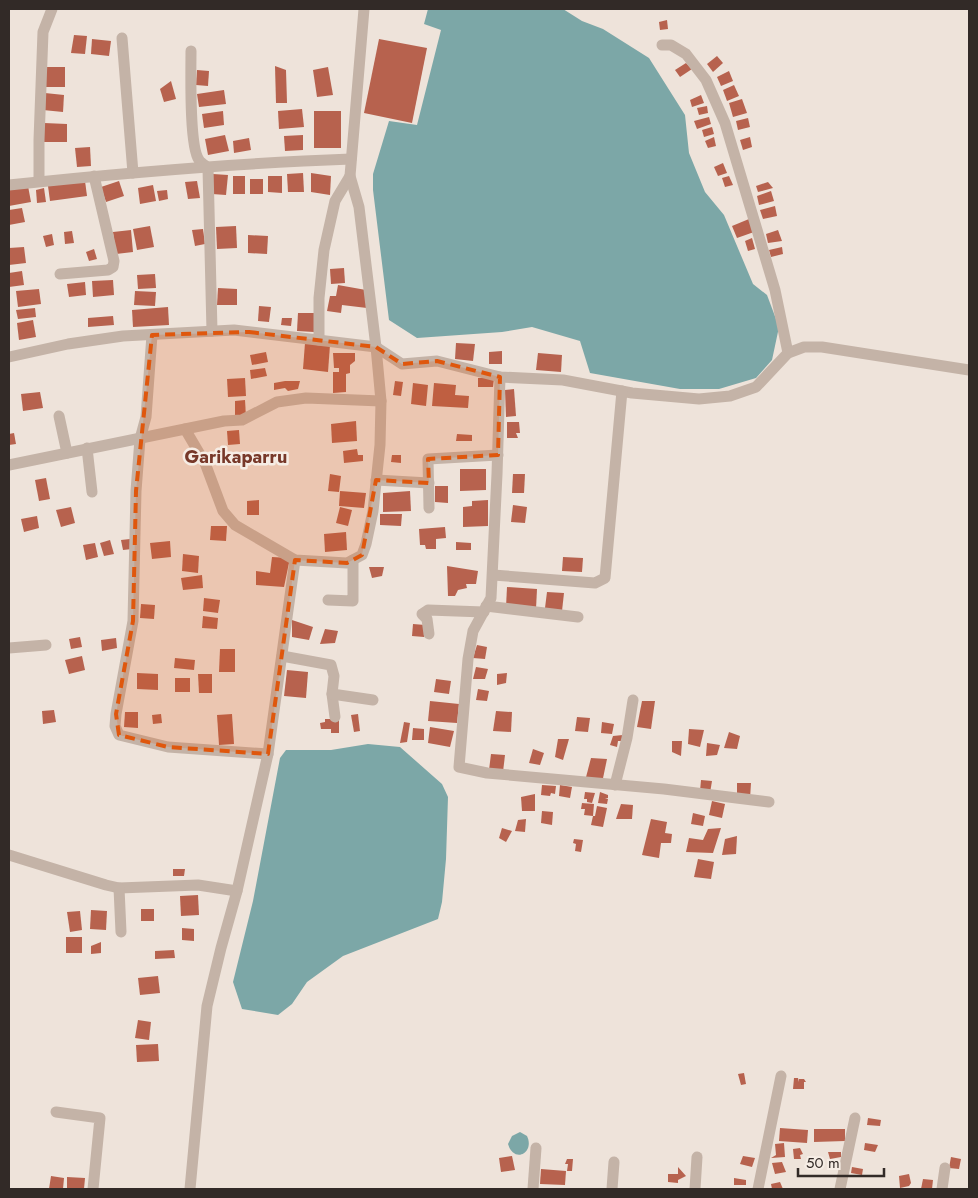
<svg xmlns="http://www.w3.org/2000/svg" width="978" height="1198" font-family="Jost,sans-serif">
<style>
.water{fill:#7ca7a7}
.building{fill:#b7624e}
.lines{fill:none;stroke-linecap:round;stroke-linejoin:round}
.minor{stroke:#c4b3a7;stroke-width:11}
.marked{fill:#df570d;fill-opacity:0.2;stroke:#df570d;stroke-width:4;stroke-dasharray:10 6;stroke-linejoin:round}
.labels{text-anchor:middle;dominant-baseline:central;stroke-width:5;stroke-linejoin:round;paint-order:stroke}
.quarter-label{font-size:18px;font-weight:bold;fill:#773829;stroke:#f6ede5}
</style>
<rect width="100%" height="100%" fill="#eee3da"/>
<g class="water">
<polygon points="428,9 563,9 582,21 603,29 649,58 685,115 689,153 705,192 724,215 753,284 767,295 779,327 772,360 756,378 719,389 680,389 590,373 580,341 532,327 502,332 417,338 389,320 373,190 373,174 389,121 417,125 441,30 424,24"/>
<polygon points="368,744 400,747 442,784 448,797 446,859 442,902 438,919 343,956 307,982 292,1004 278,1015 242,1009 233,982 253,901 280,758 286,750 331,750"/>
<path d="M520,1132L527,1136C535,1153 514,1164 508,1144L512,1136Z"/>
</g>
<g class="building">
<polygon points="667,20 668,29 660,30 659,22"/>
<polygon points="74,35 87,36 85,54 71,53"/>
<polygon points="92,39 111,41 109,56 91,54"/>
<polygon points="379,39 427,48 412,123 364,113"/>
<polygon points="717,56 723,63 713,72 707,64"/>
<polygon points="686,63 692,69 680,77 675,70"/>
<polygon points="275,66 286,70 287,103 276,103"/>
<rect x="46" y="67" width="19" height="20"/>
<polygon points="328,67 333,95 317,97 313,70"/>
<polygon points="197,70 209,71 208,86 196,85"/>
<polygon points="729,71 733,81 721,86 717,77"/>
<polygon points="171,81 176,99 164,102 160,89"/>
<polygon points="734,85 739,96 727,101 723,90"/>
<polygon points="224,90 226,104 199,107 197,94"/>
<polygon points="45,93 64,95 63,112 43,110"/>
<polygon points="701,95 704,103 692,107 690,100"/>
<polygon points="742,99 747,113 733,117 729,103"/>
<polygon points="707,106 708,113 699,115 697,108"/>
<polygon points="302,109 304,127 279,129 278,111"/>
<polygon points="223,111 224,125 204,128 202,114"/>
<rect x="314" y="111" width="27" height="37"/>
<polygon points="709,117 711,124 697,129 694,121"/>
<polygon points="748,118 750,127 738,130 736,121"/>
<polygon points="44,123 67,124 67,142 44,142"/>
<polygon points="712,127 714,134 704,137 702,130"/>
<polygon points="225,135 229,151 208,155 205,139"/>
<polygon points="303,135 303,150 285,151 284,136"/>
<polygon points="714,137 716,146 708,148 705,141"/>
<polygon points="750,137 752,147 743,150 740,140"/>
<polygon points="249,138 251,150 234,153 233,141"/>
<polygon points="90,147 91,166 77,167 75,148"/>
<polygon points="723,163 727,173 718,176 714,167"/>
<polygon points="303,173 304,192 288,192 287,174"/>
<polygon points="311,173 331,176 330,195 311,192"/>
<polygon points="213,174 228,175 226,195 212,194"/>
<rect x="233" y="176" width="12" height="18"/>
<polygon points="268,176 282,176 282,193 268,192"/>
<polygon points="729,176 733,185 725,187 722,178"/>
<rect x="250" y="179" width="13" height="15"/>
<polygon points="85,181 87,196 50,201 48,186"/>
<polygon points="119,181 124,196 106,202 101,187"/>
<polygon points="197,181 200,198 188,199 185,182"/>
<polygon points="768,182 773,188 758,192 756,186"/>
<polygon points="153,185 156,201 140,204 138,188"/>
<polygon points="28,186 31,202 9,206 9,189"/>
<polygon points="44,188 46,202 37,203 36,190"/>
<polygon points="167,190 168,199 159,201 157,191"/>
<polygon points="771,191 774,201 759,205 757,196"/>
<polygon points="775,206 777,216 763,219 760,210"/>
<polygon points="22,208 25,222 9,225 9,210"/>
<polygon points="749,219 754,232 737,238 732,226"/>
<polygon points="150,226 154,247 137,250 133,229"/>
<polygon points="236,226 237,248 217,249 216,227"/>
<polygon points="203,229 205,244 195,246 192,230"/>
<polygon points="131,230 133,252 116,254 113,232"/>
<polygon points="778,230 782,241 768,243 766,234"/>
<polygon points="72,231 74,243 65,244 64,232"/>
<polygon points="52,234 54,245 46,247 43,236"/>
<polygon points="248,235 268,236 267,254 248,253"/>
<polygon points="752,238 755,249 748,251 745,241"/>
<polygon points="24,247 26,263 9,265 9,248"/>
<polygon points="782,247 783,254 771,257 769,250"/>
<polygon points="94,249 97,259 89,261 86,252"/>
<polygon points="344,268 345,283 331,284 330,269"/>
<polygon points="22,271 24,285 9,287 9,273"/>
<polygon points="155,274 156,288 138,289 137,275"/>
<polygon points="113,280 114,295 93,297 92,281"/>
<polygon points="85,282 86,295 69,297 67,284"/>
<polygon points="338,285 366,290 367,308 342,305 341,313 327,311 330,296 336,296"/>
<polygon points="218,288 237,289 237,305 217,305"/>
<polygon points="39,289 41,304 18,307 16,291"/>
<polygon points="135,291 156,292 155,306 134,305"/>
<polygon points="259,306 271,307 269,322 258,321"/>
<polygon points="168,307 169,325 133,327 132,310"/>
<polygon points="35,308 36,317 18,319 16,310"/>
<polygon points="298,313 315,313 314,332 297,331"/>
<polygon points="113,316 114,325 88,327 88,318"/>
<polygon points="282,318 292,318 291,326 281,325"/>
<polygon points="33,320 36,337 19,340 17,323"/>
<polygon points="305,343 330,345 328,372 303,369"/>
<polygon points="456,343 475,344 473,361 455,359"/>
<polygon points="502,351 502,364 489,364 489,352"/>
<polygon points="266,352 268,362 252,365 250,355"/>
<polygon points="333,353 355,353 355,361 350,365 350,373 346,374 346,392 333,393 333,372 339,372 339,368 334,368"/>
<polygon points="538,353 562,355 561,372 536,370"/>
<polygon points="265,368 267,376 251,379 250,370"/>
<polygon points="245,378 246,396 228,397 227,379"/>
<polygon points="478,378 494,378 493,387 478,387"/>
<polygon points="285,381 300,381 298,389 288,391 285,388 274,390 274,383"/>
<polygon points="395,381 403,382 401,396 393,395"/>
<polygon points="413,383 428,385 426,406 411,404"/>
<polygon points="434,383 456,385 455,395 469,396 468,408 432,406"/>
<polygon points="514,389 516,416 506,417 505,390"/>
<polygon points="40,392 43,408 23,411 21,394"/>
<polygon points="245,400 246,417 235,417 235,401"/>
<polygon points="356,421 357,441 332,443 331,424"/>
<polygon points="507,422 519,422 520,433 516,433 518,438 507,438"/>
<polygon points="239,430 240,444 228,445 227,431"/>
<polygon points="14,433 16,444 9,445 9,434"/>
<polygon points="457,434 472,435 472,441 456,441"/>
<polygon points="357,449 358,455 363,455 363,461 344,463 343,451"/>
<polygon points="392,455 401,455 401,463 391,462"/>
<polygon points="460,469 486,469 486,490 460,491"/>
<polygon points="330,474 341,476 339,492 328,491"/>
<polygon points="513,474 525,474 524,493 512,493"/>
<polygon points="46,478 50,499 39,501 35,480"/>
<polygon points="435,486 448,486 448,503 435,502"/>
<polygon points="340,491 366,493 364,508 339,506"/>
<polygon points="410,491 411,511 383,512 383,493"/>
<polygon points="259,500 259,515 247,515 247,501"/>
<polygon points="488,500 488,526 463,527 463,507 472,506 472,501"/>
<polygon points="513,505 527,507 525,523 511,522"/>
<polygon points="71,507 75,523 61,527 56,510"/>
<polygon points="340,507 352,510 348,526 336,523"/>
<polygon points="380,514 402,514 401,526 380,525"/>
<polygon points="37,516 39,528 24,532 21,519"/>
<polygon points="211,526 227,526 226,541 210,540"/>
<polygon points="445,527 446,538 436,539 436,549 426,549 425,545 420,545 419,529"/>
<polygon points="346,532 347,550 325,552 324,534"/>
<polygon points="130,539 132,549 123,550 121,540"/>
<polygon points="110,540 114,554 104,556 100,543"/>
<polygon points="170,541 171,557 152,559 150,543"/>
<polygon points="456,542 471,543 471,550 456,550"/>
<polygon points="95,543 98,557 86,560 83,545"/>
<polygon points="183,554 199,556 198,573 182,571"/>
<polygon points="272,557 290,558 284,587 256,585 256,571 270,573"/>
<polygon points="563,557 583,558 582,572 562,571"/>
<polygon points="447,566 478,571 476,584 466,584 467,588 458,590 455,596 448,596"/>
<polygon points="369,567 384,567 382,576 372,578"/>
<polygon points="202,575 203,588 183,590 181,578"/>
<polygon points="507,587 537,589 536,609 506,607"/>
<polygon points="547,592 564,593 562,611 545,608"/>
<polygon points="204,598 220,600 218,613 203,611"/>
<polygon points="141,604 155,605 154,619 140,618"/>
<polygon points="203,616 218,618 217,629 202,628"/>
<polygon points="292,620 313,627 309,640 292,637"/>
<polygon points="413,624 425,625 424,637 412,636"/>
<polygon points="325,629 338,631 335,643 320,644"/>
<polygon points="80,637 82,647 71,649 69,639"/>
<polygon points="116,638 117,648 102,651 101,640"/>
<polygon points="477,645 487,647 485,659 473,658"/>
<polygon points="220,649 235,649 235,672 219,672"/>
<polygon points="82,656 85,670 69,674 65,660"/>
<polygon points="175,658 195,660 194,670 174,668"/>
<polygon points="476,667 488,669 485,679 473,679"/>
<polygon points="287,670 308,672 306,698 284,696"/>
<polygon points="137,673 158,674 158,690 137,689"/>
<polygon points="507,673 506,683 497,685 497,674"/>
<polygon points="198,674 212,674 212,693 199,693"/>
<rect x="175" y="678" width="15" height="14"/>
<polygon points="436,679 451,681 449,694 434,692"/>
<polygon points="478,689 489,691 487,701 476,700"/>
<polygon points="430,701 459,704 457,723 428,721"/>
<polygon points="642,701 655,701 651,729 637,727"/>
<polygon points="54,710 56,722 43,724 42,711"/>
<polygon points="496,711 512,712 511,732 493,731"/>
<polygon points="125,712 138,712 138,728 124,727"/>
<polygon points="161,714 162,723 153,724 152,715"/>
<polygon points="232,714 234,744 219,745 217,715"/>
<polygon points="358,714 360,731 354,732 351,715"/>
<polygon points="577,717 590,718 588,732 575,731"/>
<polygon points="325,719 339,719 339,733 331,733 331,729 321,729 320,723 325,722"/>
<polygon points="404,722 410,723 407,742 400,743"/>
<polygon points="602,722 614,724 612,734 601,733"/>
<polygon points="430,727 454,731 450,747 428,743"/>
<polygon points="413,728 424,729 424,740 412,740"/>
<polygon points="689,729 704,730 700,747 688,744"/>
<polygon points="729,732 740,736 737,749 724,748"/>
<polygon points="623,735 622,741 618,741 617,747 610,745 613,736"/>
<polygon points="558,739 569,739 563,760 555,757"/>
<polygon points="672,741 682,741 681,756 672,752"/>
<polygon points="707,743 720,745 717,755 706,756"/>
<polygon points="533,749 544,753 540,765 529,763"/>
<polygon points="491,754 505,755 503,772 489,770"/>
<polygon points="591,758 607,759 602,783 585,781"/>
<polygon points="701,780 712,781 710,793 700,791"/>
<polygon points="737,783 751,783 750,799 737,797"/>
<polygon points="542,785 556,786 555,794 551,793 550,796 541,795"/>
<polygon points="560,785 572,787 570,798 559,796"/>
<polygon points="585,792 595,793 592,803 587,802 587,799 584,799"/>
<polygon points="600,792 608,795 608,798 605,799 608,799 607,804 598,803"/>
<polygon points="535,794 535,811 522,811 521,797"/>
<polygon points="712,801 725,804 722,818 709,815"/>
<polygon points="582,803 594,804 593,816 584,815 585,809 581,809"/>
<polygon points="621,804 633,805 632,819 616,819"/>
<polygon points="597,806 607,808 603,827 591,825 593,816 595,816"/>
<polygon points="542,811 553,812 552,825 541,823"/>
<polygon points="693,813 705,816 703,826 691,824"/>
<polygon points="526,819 525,832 515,831 518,820"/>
<polygon points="651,819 667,822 665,833 672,834 671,843 661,843 659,858 642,855"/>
<polygon points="502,828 512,831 506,842 499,838"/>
<polygon points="721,828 713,853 686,852 689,838 703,840 708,829"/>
<polygon points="737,836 736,854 722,855 725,839"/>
<polygon points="574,839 583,840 581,852 575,851 576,844 573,843"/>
<polygon points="698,859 714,862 711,879 694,877"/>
<polygon points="173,869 185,869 184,876 173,876"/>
<polygon points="198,895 199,915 181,916 180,896"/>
<rect x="141" y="909" width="13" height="12"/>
<polygon points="91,910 107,911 106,930 90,929"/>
<polygon points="80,911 82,930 70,932 67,912"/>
<polygon points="182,928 194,929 194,941 182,940"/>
<rect x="66" y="937" width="16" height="16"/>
<polygon points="101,942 101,953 91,954 91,946"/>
<polygon points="174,950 175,958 155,959 155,951"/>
<polygon points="158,976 160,993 140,995 138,978"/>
<polygon points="138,1020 151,1022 149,1040 135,1038"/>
<polygon points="158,1044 159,1061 137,1062 136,1045"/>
<polygon points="744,1073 746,1084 741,1085 738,1074"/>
<polygon points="794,1078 798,1078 799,1082 799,1079 804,1079 806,1082 804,1082 804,1089 793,1089"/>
<polygon points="868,1118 881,1120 880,1126 867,1125"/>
<polygon points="780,1128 808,1130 807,1143 779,1141"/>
<polygon points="814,1129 845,1129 845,1141 814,1142"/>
<polygon points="784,1143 785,1157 771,1158 776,1155 775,1144"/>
<polygon points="865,1143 878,1145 875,1152 864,1150"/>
<polygon points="800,1148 803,1154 800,1155 801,1159 794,1159 793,1149"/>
<polygon points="828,1152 841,1152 841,1157 830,1159"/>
<polygon points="512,1156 515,1170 501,1172 499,1158"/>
<polygon points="743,1156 755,1158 752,1167 740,1164"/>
<polygon points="951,1157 961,1159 959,1169 949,1168"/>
<polygon points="567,1159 573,1159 572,1171 567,1171 568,1164 565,1164"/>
<polygon points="782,1162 786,1172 775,1174 772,1163"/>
<polygon points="678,1167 686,1176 678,1180 678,1183 668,1182 668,1174 678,1174"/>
<polygon points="852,1167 863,1169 862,1175 851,1173"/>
<polygon points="541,1169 566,1171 565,1185 540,1184"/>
<polygon points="909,1174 911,1183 909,1186 900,1188 899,1176"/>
<polygon points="51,1176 64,1178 63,1189 49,1189"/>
<polygon points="67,1177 85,1178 84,1189 67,1189"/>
<polygon points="734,1178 746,1180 746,1185 734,1185"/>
<polygon points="923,1179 933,1180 932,1189 921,1189"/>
<polygon points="780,1182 783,1189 772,1189 771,1184"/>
</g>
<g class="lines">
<g class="minor">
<polyline points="122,38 133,173"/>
<polyline points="662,45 671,45 686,54 706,80 725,123 775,290 788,353"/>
<path d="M191,51C191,71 189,146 199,160C201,163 206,166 208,168L212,331"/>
<polyline points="39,181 39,140 43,32 52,9"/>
<path d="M9,185C122,173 237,163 351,159"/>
<polyline points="60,274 108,270 113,267 114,261 94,176"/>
<polyline points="152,335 146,417 140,439 136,491 133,621 116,714 115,726 119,735 168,747 268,754"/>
<polyline points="319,340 319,298 324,250 335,201 350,176"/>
<polyline points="9,357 68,344 123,336 234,330 376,347 402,364 437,361 500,377 563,380 632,393 699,399 730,396 756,387 788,353 804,347 822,347 969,370"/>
<polyline points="500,377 497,474 491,598 473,631 468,659 459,767 487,773 664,789 769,802"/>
<polyline points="59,416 67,453"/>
<polyline points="185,429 205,463 223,511 235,525 295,560 347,563 362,555 366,544 373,511 380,445 381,401 376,347 359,207 350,176 364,9"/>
<polyline points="87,448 92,492"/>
<polyline points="9,465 185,429 224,421 242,420 277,402 306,398 381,401"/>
<polyline points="376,480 429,483"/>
<polyline points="429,508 428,459 498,455"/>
<polyline points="493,575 595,583 605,578 622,391"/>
<polyline points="328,600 353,601 353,560"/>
<polyline points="486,606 578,617"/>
<polyline points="429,634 427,619 422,614 428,610 484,612"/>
<polyline points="9,648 46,645"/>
<polyline points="282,656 331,665 334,676 332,694 335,717"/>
<polyline points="332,694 373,700"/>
<polyline points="615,785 627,738 633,700"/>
<polyline points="9,855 106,885 119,888 198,885 237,891"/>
<polyline points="119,888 121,932"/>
<polyline points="56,1112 100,1118 93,1189"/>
<polyline points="190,1189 207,1006 221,948 237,891 268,754 295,560"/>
<polyline points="533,1189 536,1148"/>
<polyline points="612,1189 614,1162"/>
<polyline points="695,1189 697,1157"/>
<polyline points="758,1189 781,1076"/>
<polyline points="840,1189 855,1118"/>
<polyline points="942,1189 945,1168"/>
</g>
</g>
<path class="marked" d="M249,332L376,347L402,364L437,361L500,377L498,455L428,459L429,483L376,480L362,555L347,563L295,560L268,754L168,747L119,735L116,714L133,621L136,491L152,335Z"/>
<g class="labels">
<g class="quarter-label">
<text x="236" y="457">Garikaparru</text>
</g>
</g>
<rect width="978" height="1198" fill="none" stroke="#322a27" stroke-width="20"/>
<path d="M798 1168v8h86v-8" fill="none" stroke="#322a27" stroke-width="2.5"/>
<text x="806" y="1168" font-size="15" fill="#322a27" stroke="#f6ede5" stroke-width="4" paint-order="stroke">50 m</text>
</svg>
